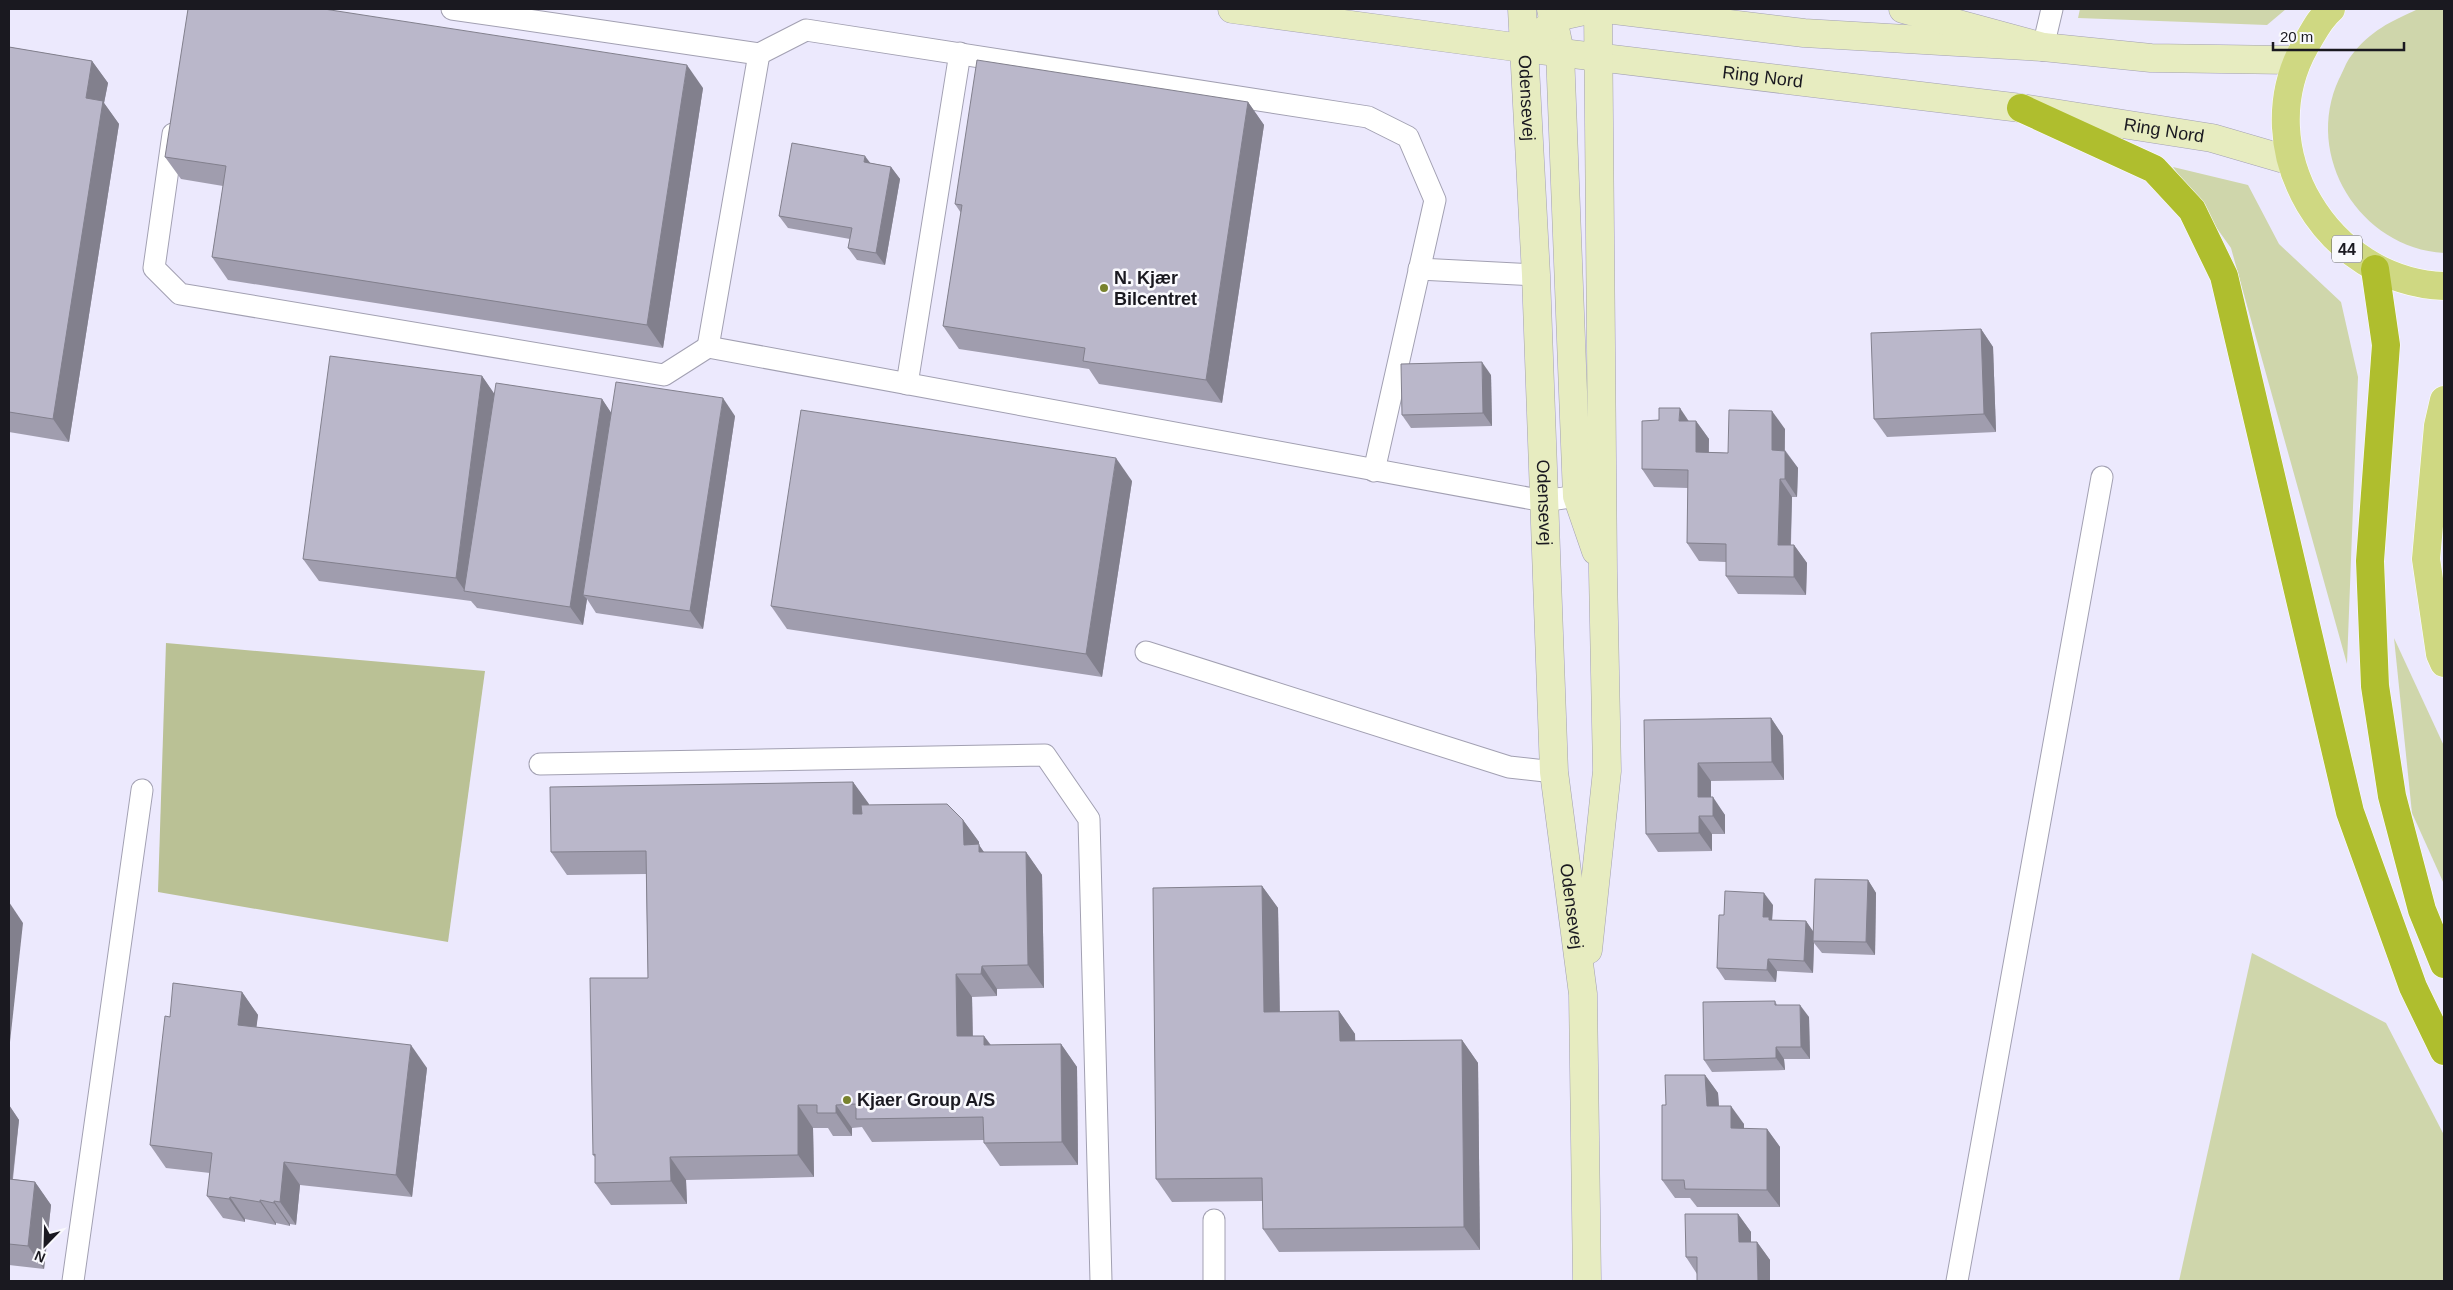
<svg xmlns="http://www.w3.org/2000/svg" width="2453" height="1290" font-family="Arial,sans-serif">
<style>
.green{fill:#cfd6ab}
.forest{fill:#bac195}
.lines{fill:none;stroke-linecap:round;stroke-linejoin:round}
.lane-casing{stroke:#a2a0b2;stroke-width:23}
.secondary-casing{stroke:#a2a0b2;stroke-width:29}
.primary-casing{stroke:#fff;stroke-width:29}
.highway-casing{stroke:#fff;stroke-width:29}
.lane{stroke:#fff;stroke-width:21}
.secondary{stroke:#e7ecc0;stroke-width:28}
.primary{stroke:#cfd882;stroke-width:28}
.highway{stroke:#afbe2e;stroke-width:28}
.wall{fill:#a09dae}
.shaded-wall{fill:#82808d}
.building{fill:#bab7ca;stroke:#82808d}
.poi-dot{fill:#78822e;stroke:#f9f9fd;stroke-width:2}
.labels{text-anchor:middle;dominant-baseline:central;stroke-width:5;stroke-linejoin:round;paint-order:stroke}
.shield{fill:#f9f9fd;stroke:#5d5c62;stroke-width:1}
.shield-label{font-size:16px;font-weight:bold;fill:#1a1920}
.street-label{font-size:18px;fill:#1a1920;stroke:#f9f9fd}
.poi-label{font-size:18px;font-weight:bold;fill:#1a1920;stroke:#f9f9fd;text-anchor:start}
</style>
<rect width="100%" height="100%" fill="#ece9fd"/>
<g class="green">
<polygon points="2080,9 2286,9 2267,25 2078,18"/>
<path d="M2418,9H2444V253C2360,248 2303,156 2339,79C2343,72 2346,62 2351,56C2371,30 2390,22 2418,9Z"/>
<polygon points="2173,167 2248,185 2279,244 2341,302 2358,377 2347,664 2231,248"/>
<polygon points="2394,638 2444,746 2444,884 2412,813"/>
<polygon points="2252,953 2386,1023 2444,1135 2444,1281 2179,1281"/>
</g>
<polygon class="forest" points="166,643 485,671 448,942 158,892"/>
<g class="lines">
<defs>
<g id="lane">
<polyline points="452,9 759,54 806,30 1368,117 1408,137 1435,200 1374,471"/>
<polyline points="2043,47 2052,9"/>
<polyline points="173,134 154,268 180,294 664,375 708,347 1544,501 1577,496 1589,488"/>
<polyline points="1419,269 1536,275"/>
<polyline points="708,347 759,54"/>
<polyline points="907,384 960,53"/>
<polyline points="1146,652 1509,767 1554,772"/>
<polyline points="540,764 1045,755 1089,819 1101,1281"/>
<polyline points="73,1281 142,790"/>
<polyline points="1214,1281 1214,1220"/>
<polyline points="1957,1281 2102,477"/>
</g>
<g id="secondary">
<path id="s1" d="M1232,9L1522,48L2021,108L2212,138L2291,161"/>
<path id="s2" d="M1522,9L1536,275L1554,772L1583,994L1587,1281"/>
<polyline points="1551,9 1560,52 1577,496 1596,551"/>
<polyline points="1606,9 1804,33 2043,47"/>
<polyline points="1903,9 2043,47 2151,58 2297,60"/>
<polyline points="1541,33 1561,16 1593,9"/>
<polyline points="1588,950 1607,771 1603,572 1598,9"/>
</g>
<g id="primary">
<path d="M2331,9C2319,19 2313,33 2305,46C2247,150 2328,282 2444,286"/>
<polyline points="2444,400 2438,426 2426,559 2440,654 2444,663"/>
</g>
<g id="highway">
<polyline points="2021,108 2154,169 2192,210 2224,276 2350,812 2413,987 2444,1051"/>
<polyline points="2375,269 2386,345 2370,561 2375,686 2392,796 2422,910 2444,964"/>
</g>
</defs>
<use href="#lane" class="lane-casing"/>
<use href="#secondary" class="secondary-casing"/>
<use href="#primary" class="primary-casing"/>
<use href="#highway" class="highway-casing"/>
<use href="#lane" class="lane"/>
<use href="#secondary" class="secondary"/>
<use href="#primary" class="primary"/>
<use href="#highway" class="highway"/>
</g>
<g class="wall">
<polygon points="9,47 92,61 108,83 104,103 119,124 69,442 9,432"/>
<polygon points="703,88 663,348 228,280 212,257 223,186 181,179 165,157"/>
<polygon points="1248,102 1264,125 1222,403 1099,384 1089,369 959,349 943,326 961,213 955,204"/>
<polygon points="871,163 891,167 900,179 885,265 857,260 848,248 850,239 788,228 779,216"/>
<polygon points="1981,329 1993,347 1996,432 1887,437 1874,419"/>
<polygon points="1491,375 1492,426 1411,428 1402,415"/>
<polygon points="482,376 494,394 602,399 611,413 735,416 703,629 596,613 587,599 583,625 477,608 471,601 319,581 303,559"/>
<polygon points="1689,421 1696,421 1709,439 1709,452 1728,453 1785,429 1785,450 1798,468 1797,497 1792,497 1791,545 1794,545 1807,563 1806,595 1738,594 1726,576 1726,562 1699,561 1687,543 1688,488 1654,487 1642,469"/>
<polygon points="1132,481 1102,677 787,629 771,606"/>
<polygon points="1771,718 1783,736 1784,780 1711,781 1711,797 1725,815 1725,834 1712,834 1712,851 1658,852 1646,834 1644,720"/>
<polygon points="853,782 869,805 963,820 979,842 979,845 984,852 1026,852 1042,875 1044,988 997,989 997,996 972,997 973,1036 984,1036 991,1045 1061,1044 1077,1067 1078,1165 1000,1166 984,1143 984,1140 872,1142 862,1127 852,1128 852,1136 833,1136 828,1128 813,1128 814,1177 686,1180 687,1204 611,1205 595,1183 595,1157 593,1155 648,978 646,874 567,875 551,852"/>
<polygon points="1868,880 1876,893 1875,955 1822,953 1814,943 1813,973 1777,971 1776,982 1725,980 1717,968 1724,915 1773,905 1772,920 1806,921 1813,932"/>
<polygon points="1262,886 1278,908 1280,1012 1339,1011 1355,1034 1355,1041 1462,1040 1478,1063 1480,1250 1279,1252 1263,1229 1263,1201 1172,1202 1156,1179"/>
<polygon points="242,992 258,1015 256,1027 427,1068 412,1197 300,1185 296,1225 290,1224 290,1226 276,1223 276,1225 245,1219 245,1222 223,1218 207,1196 210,1173 166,1168 150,1145 170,1017"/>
<polygon points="1775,1001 1777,1005 1809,1017 1810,1059 1784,1059 1785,1070 1712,1072 1704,1060"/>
<polygon points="1705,1075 1718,1093 1719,1106 1744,1124 1744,1129 1767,1129 1780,1147 1780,1207 1697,1207 1690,1198 1675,1198 1662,1180 1666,1105"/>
<polygon points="9,1105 19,1120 13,1179 35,1182 51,1205 44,1269 9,1265"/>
<polygon points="1738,1214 1751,1232 1751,1242 1757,1242 1770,1260 1770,1281 1697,1281 1697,1274 1686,1257"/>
</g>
<g class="shaded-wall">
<polygon points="92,61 108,83 104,103 119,124 69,442 53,419 86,98"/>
<polygon points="687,65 703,88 663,348 647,325"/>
<polygon points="1248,102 1264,125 1222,403 1206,380"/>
<polygon points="865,156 874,168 864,162"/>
<polygon points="891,167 900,179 885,265 876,253"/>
<polygon points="1981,329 1993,347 1996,432 1984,414"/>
<polygon points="1482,362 1491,375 1492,426 1483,413"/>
<polygon points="482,376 498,399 465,591 456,578"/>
<polygon points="723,398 735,416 703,629 690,611"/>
<polygon points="602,399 614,417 583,595 587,599 583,625 570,607"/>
<polygon points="1680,408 1692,426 1679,421"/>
<polygon points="1772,411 1785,429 1784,468 1772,450"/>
<polygon points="1696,421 1709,439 1708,470 1696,452"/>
<polygon points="1785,451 1798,468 1797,497 1785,479"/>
<polygon points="1116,458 1132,481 1102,677 1086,654"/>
<polygon points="1780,479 1792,497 1790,563 1778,545"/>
<polygon points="1794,545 1807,563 1806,595 1794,577"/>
<polygon points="1771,718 1783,736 1784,780 1772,762"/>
<polygon points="1698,763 1711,781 1711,815 1698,797"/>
<polygon points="853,782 869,804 869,837 853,814"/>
<polygon points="1713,797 1725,815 1725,834 1713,816"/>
<polygon points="1699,816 1712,834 1712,851 1699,833"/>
<polygon points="963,820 979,842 979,845 994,867 964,845"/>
<polygon points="1026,852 1042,875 1044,988 1028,965"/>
<polygon points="1868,880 1876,893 1875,955 1866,942"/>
<polygon points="1262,886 1278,908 1280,1035 1264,1012"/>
<polygon points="1764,893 1773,905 1772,921 1763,917"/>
<polygon points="9,902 23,923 9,1051"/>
<polygon points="1806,921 1815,934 1813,941 1814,943 1813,973 1804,961"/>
<polygon points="1768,959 1777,971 1776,982 1767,970"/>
<polygon points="982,966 997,989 997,996 981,974"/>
<polygon points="956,974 972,997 973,1059 957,1036"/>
<polygon points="242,992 258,1015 254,1047 238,1025"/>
<polygon points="1800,1005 1809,1017 1810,1059 1801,1047"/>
<polygon points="1339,1011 1355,1034 1356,1064 1340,1041"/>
<polygon points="984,1036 1000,1059 984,1045"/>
<polygon points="1462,1040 1478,1063 1480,1250 1464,1227"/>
<polygon points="1061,1044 1077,1067 1078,1165 1062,1142"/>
<polygon points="411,1045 427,1068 412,1197 396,1175"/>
<polygon points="1776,1047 1784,1059 1785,1070 1776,1058"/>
<polygon points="1705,1075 1718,1093 1720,1124 1707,1106"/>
<polygon points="9,1105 19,1120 10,1200 9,1198"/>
<polygon points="798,1105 813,1128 814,1177 798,1155"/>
<polygon points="836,1105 852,1128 852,1136 836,1113"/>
<polygon points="1731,1106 1744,1124 1744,1146 1731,1128"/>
<polygon points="1767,1129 1780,1147 1780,1207 1767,1190"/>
<polygon points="670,1157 686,1180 687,1204 671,1181"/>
<polygon points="284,1162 300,1185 296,1225 280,1202"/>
<polygon points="35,1182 51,1205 44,1269 28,1246"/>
<polygon points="230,1197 245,1219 245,1222 229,1199"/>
<polygon points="260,1200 276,1223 276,1225 260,1202"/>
<polygon points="274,1201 290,1224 290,1226 274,1203"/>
<polygon points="1738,1214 1751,1232 1751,1260 1739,1242"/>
<polygon points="1757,1242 1770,1260 1770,1281 1758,1281"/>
</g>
<g class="building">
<polygon points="188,9 324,9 687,65 647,325 212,257 226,166 165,157"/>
<polygon points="9,47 92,61 86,98 103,101 53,419 9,412"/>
<polygon points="977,60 1248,102 1206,380 1083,361 1085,348 943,326 962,205 955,204"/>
<polygon points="792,143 865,156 864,162 891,167 876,253 848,248 852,228 779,216"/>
<polygon points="1981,329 1984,414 1874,419 1871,333"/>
<polygon points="330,356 482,376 456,578 303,559"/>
<polygon points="1482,362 1483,413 1402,415 1401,364"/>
<polygon points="616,382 723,398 690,611 583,595"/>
<polygon points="496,383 602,399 570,607 464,591"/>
<polygon points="1659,408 1680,408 1679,421 1696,421 1696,452 1728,453 1729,410 1772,411 1772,450 1785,451 1785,479 1780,479 1778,545 1794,545 1794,577 1726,576 1726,544 1687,543 1688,470 1642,469 1642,421 1659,420"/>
<polygon points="801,410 1116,458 1086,654 771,606"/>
<polygon points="1771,718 1772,762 1698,763 1698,797 1713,797 1713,816 1699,816 1699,833 1646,834 1644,720"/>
<polygon points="853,782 853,814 862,814 861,805 947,804 963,820 964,845 979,844 979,852 1026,852 1028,965 982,966 981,974 956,974 957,1036 984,1036 984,1045 1061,1044 1062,1142 984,1143 983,1117 856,1119 856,1104 836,1105 836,1113 817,1113 817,1105 798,1105 798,1155 670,1157 671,1181 595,1183 595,1154 593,1155 590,978 648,978 646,851 551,852 550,787"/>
<polygon points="1815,879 1868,880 1866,942 1813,941"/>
<polygon points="1262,886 1264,1012 1339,1011 1340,1041 1462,1040 1464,1227 1263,1229 1262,1178 1156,1179 1153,888"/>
<polygon points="1725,891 1764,893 1763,917 1769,917 1769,920 1806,921 1804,961 1768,959 1767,970 1717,968 1719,915 1724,915"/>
<polygon points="173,983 242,992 238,1025 411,1045 396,1175 284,1162 280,1202 274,1201 274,1203 260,1200 260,1202 230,1197 229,1199 207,1196 212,1153 150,1145 165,1016 170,1017"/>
<polygon points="1775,1001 1775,1005 1800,1005 1801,1047 1776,1047 1776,1058 1704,1060 1703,1002"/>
<polygon points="1665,1075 1705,1075 1707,1106 1731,1106 1731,1128 1767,1129 1767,1190 1685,1189 1684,1180 1662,1180 1662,1105 1666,1105"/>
<polygon points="9,1179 35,1182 28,1246 9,1244"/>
<polygon points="1685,1214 1738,1214 1739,1242 1757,1242 1758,1281 1697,1281 1697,1257 1686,1257"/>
</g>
<g class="poi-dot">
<circle cx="1104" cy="288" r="5"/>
<circle cx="847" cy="1100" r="5"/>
</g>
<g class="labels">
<rect class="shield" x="2332" y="235.5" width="30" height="27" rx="4"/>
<g class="shield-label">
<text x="2347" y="249">44</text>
</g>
<g class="street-label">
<text stroke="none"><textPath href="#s1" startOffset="535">Ring Nord</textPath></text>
<text stroke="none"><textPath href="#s2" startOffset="89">Odensevej</textPath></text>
<text stroke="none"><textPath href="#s1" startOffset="940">Ring Nord</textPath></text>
<text stroke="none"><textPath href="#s2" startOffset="494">Odensevej</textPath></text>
<text stroke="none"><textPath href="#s2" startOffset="899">Odensevej</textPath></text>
</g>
<g class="poi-label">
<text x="1114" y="278">N. Kjær<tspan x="1114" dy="21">Bilcentret</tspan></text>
<text x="857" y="1100">Kjaer Group A/S</text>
</g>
</g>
<rect width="2453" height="1290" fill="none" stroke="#1a1920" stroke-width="20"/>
<g transform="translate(45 1245) rotate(203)" stroke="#f9f9fd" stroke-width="4" paint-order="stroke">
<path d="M0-4L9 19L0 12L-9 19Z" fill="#1a1920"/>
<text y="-8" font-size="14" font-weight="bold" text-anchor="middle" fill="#1a1920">N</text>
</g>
<path d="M2273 42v8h131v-8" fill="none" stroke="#1a1920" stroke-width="2.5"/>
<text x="2280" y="42" font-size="15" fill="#1a1920" stroke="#f9f9fd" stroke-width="4" paint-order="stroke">20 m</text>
</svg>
